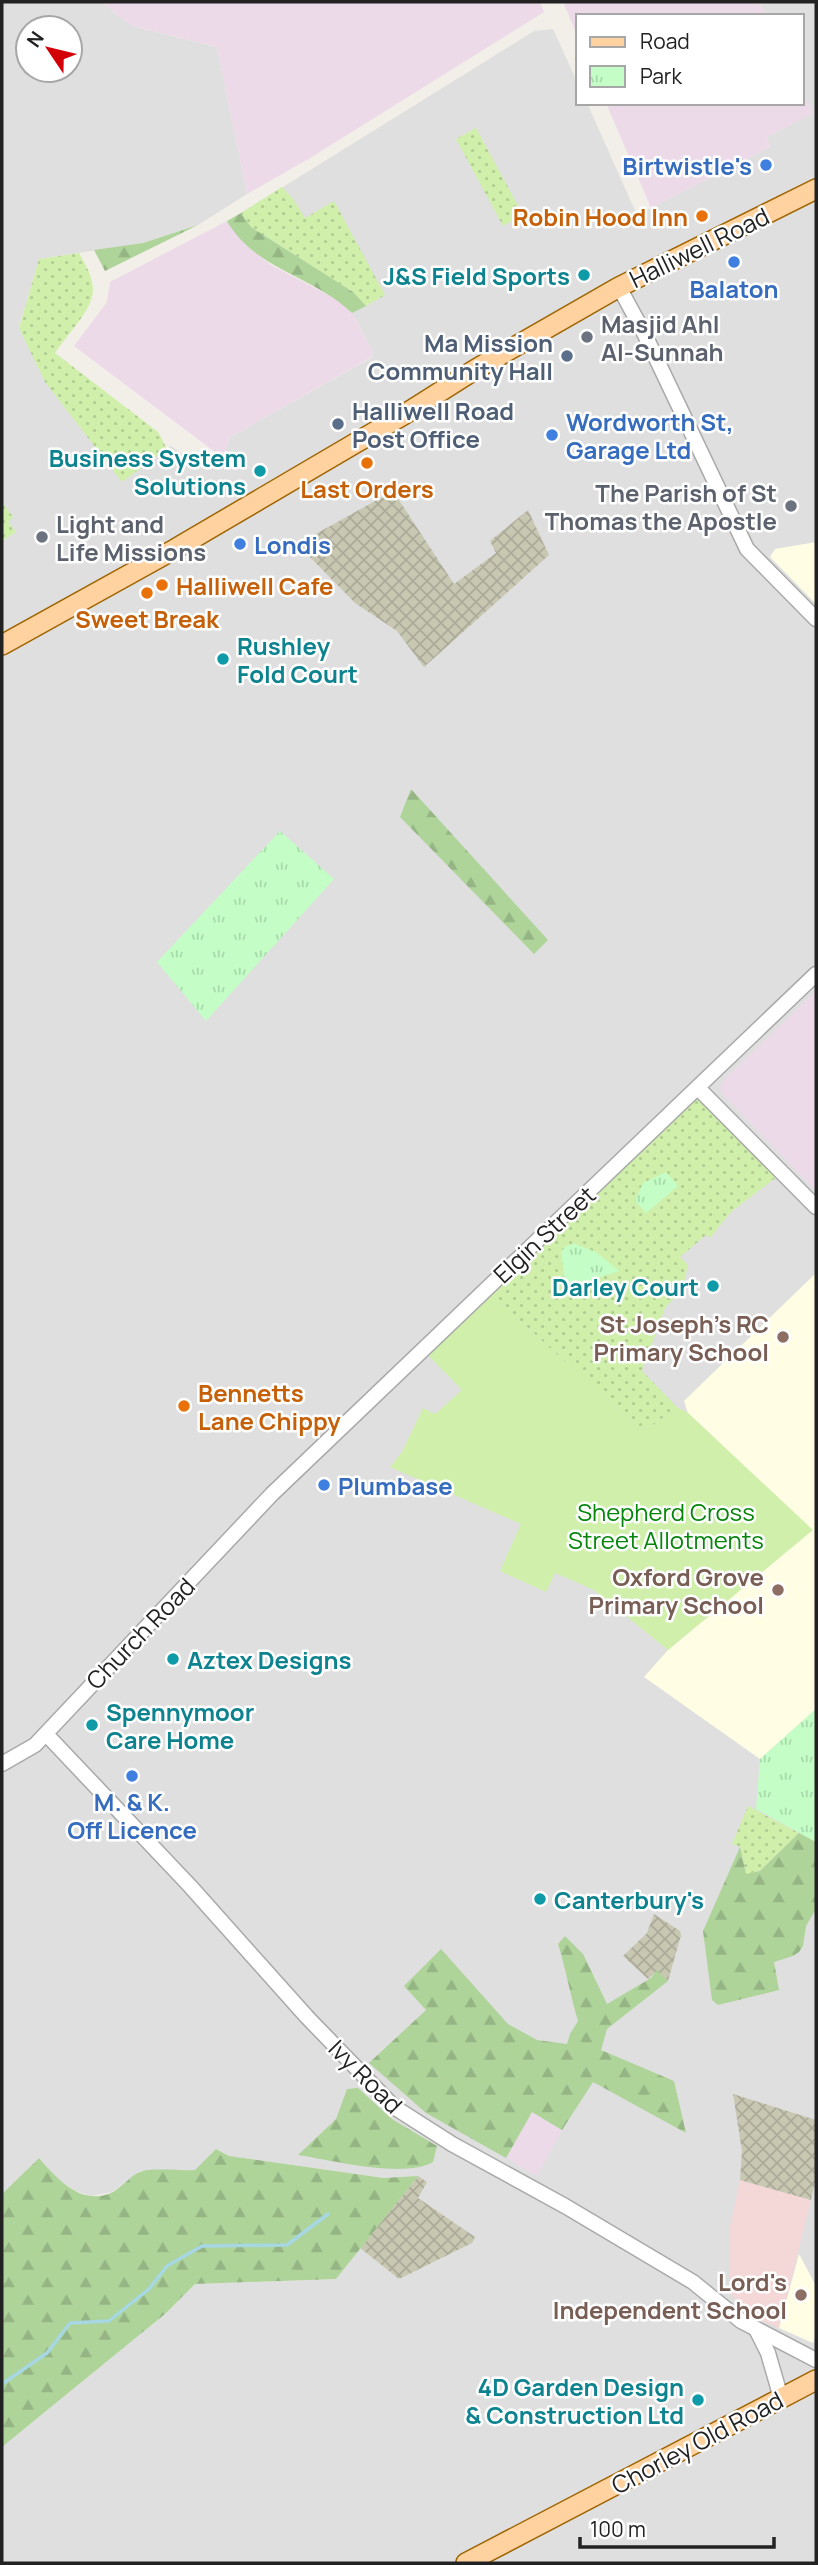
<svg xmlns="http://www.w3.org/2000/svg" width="818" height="2565" font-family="Manrope,sans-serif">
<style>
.residential{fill:#e0dfdf;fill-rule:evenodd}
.commercial{fill:#f4d7d7}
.industrial{fill:#ecdae9}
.education{fill:#fffee4}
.construction{fill:url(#construction-cross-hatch)}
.grass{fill:url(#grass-dots)}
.forest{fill:url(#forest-firs)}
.park{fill:url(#park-tufts)}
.garden{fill:#cfefab}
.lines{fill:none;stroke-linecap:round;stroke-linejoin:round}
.stream{stroke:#a6d7e3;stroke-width:3.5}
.minor-casing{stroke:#a9a9a9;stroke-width:17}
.major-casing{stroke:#9f6400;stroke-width:22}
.minor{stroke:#fff;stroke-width:14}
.major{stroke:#ffd2a0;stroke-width:19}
.shop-dot{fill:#3f7fe0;stroke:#fff;stroke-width:2.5}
.food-dot{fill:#e8710a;stroke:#fff;stroke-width:2.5}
.culture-dot{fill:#0f9aa8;stroke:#fff;stroke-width:2.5}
.worship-dot{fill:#6b7280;stroke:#fff;stroke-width:2.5}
.service-dot{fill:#5c6f8a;stroke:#fff;stroke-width:2.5}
.education-dot{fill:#8d6e63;stroke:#fff;stroke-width:2.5}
.labels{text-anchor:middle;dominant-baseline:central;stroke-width:5;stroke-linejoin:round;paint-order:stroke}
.shop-label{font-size:24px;font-weight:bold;fill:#366cbe;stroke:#fff;text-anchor:start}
.food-label{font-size:24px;font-weight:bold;fill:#c56008;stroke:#fff}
.street-label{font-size:24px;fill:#222;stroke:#fff}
.culture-label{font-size:24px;font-weight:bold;fill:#0d838f;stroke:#fff;text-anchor:end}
.worship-label{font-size:24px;font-weight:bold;fill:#5b616d;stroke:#fff;text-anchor:start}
.service-label{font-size:24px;font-weight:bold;fill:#4e5e75;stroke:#fff;text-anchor:end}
.education-label{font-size:24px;font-weight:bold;fill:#785e54;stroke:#fff;text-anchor:end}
.park-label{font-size:24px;fill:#05860a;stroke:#fff}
</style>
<defs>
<pattern id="construction-cross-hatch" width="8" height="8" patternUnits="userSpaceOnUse" patternTransform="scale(1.75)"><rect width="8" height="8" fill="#c8c7b2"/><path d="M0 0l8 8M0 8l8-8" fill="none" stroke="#acab99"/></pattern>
<pattern id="grass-dots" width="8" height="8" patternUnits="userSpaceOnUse" patternTransform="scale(1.75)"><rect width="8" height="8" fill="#cfefab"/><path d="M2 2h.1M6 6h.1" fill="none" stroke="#b1cd93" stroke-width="1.8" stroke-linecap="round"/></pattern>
<pattern id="forest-firs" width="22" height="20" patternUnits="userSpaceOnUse" patternTransform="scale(1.75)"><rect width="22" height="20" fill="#aed49a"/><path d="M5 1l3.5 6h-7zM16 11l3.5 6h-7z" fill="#95b684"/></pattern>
<pattern id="park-tufts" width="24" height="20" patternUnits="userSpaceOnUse" patternTransform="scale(1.75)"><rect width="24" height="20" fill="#c4fdc6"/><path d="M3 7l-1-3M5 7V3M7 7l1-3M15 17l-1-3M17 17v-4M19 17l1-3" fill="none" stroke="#a8d9aa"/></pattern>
</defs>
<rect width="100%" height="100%" fill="#f2efe8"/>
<path class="residential" d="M2,2H103L118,16L133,26L217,47L247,194L198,225L143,243L39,259L19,327L123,481L171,446L204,469L223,458L230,437L371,358L373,352L352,313L365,305L241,213L534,31L553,29L578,84V103H587L637,215L770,147L767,137L812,113L802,91V16H766L759,2H816V2563H2V2447L165,2314L195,2284L336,2279L360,2248L399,2279L418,2197V2177L384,2178L229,2156L216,2149L195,2171H141L112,2192L91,2196L76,2191L57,2179L39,2158L2,2194V541L16,532L7,522L13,517L2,502ZM28,28H70V70H28Z"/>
<polygon class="commercial" points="740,2180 811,2200 779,2328 761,2320 734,2298 729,2286 730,2227"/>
<g class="industrial">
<polygon points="103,2 540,2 544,12 310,158 247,194 217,47 133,26 118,16"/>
<polygon points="563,2 759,2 766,16 578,16 578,37"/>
<polygon points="802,91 813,113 767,137 770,147 651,208 606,103 802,103"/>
<polygon points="227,221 249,248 271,265 340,301 352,313 373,352 370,358 230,437 223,458 74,346 107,302 110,282"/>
<polygon points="816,991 816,1191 722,1093 720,1088 722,1082"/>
<polygon points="532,2112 562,2130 537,2176 506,2158"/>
</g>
<g class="education">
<polygon points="816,542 816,604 770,557 775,549"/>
<polygon points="816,1273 816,1709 760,1759 644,1677 668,1650 812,1530 688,1413 684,1401"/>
<polygon points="799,2254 816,2286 816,2333 813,2343 779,2328"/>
</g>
<g class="construction">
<polygon points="393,491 454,584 496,553 490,541 528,510 549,555 424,667 397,631 355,603 303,550 305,540"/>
<polygon points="654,1914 680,1931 681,1935 668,1981 657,1971 648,1979 623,1956 647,1933"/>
<polygon points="733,2094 816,2120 816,2177 811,2200 740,2180 742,2151"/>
<polygon points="418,2176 427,2182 418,2198 475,2237 472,2243 399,2279 360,2248"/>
</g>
<g class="grass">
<polygon points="476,128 523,215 503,226 456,139"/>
<polygon points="282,187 293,199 305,218 334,201 385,295 366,306 353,292 251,227 241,213"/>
<path d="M79,253C85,264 93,277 93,290C93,310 65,337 55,353L158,432L167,449L122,482L45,382L19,328L39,259Z"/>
<polygon points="2,502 13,517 8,522 16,532 2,541"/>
<polygon points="698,1088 782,1173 731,1212 710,1238 706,1235 680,1257 688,1265 682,1289 665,1308 642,1371 677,1407 648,1429 637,1428 490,1293"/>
<polygon points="748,1806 799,1833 760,1871 746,1874 740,1847 732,1844"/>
</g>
<g class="forest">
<path d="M241,213L251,227L353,292L366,306L352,313C314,276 255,270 227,221Z"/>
<polygon points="198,225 105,271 94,250 143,243"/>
<polygon points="411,789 548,940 534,954 400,817"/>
<polygon points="799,1833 816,1842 816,1909 806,1926 803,1946 799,1952 793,1956 774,1962 779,1990 718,2005 712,2000 703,1931 740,1847 746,1874 760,1871"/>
<path d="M565,1936L583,1954L607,2004L651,1978L657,1970L668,1981L607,2029L601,2050L674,2081L686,2133L593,2082L562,2130L532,2112L506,2158L426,2113L369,2063L426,2010L404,1986L441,1949L508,2024L537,2040L567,2044L570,2034L578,2021C570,1995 566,1969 558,1944Z"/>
<path d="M358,2088L392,2119L437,2146L433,2162C404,2179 331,2160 298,2155L336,2119L347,2089Z"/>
<path d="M216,2149L229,2156L384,2178L418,2176L336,2279L195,2284L165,2314L2,2447V2194L39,2158C57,2179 82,2207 113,2192C122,2187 130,2176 140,2172C151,2167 181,2171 195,2170Z"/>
</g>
<g class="park">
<polygon points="280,831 334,879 206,1021 157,962"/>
<polygon points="666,1172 678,1186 646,1213 635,1201 643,1183"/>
<polygon points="575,1244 596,1252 619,1271 590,1281 565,1283 561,1252 566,1246"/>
<polygon points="816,1709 816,1842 756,1809 760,1759"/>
</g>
<polygon class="garden" points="490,1293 637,1428 648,1429 677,1407 688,1413 813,1530 668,1650 594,1590 555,1573 546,1592 500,1571 521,1524 390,1467 402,1452 423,1408 435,1414 462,1390 427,1354"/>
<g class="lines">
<polyline class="stream" points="2,2384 47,2353 70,2323 109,2321 149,2289 167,2266 202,2246 287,2245 328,2214"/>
<defs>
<g id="minor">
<polyline points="619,287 645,335 747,549 816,619"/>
<polyline points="698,1088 816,1207"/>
<polyline points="46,1734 190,1886 307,2017 394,2107 452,2144 565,2206 693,2282 741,2321 816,2360"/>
<polyline points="2,1764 35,1745 272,1494 816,974"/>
<polyline points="757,2331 768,2353 781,2398"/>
</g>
<g id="major">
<polyline points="2,645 175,549 405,414 476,369 619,287 816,189"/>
<polyline points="466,2563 816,2380"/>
</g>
</defs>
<use href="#minor" class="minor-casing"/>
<use href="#major" class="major-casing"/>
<use href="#minor" class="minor"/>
<use href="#major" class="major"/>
</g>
<g class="shop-dot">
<circle cx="766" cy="165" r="7"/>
<circle cx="734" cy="262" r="7"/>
<circle cx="552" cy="435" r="7"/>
<circle cx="240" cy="544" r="7"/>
<circle cx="324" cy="1485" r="7"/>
<circle cx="132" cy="1776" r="7"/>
</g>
<g class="food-dot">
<circle cx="702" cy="216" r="7"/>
<circle cx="367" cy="463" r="7"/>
<circle cx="162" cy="585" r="7"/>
<circle cx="147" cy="593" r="7"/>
<circle cx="184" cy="1406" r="7"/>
</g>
<g class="culture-dot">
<circle cx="584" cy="275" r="7"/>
<circle cx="260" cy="471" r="7"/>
<circle cx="223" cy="659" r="7"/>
<circle cx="713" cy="1286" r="7"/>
<circle cx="173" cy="1659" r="7"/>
<circle cx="92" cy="1725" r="7"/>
<circle cx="540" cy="1899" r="7"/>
<circle cx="698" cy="2400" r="7"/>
</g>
<g class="worship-dot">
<circle cx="587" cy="337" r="7"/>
<circle cx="791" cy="506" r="7"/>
<circle cx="42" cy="537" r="7"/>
</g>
<g class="service-dot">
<circle cx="567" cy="356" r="7"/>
<circle cx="338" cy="424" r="7"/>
</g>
<g class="education-dot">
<circle cx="783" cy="1337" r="7"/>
<circle cx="778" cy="1590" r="7"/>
<circle cx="801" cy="2295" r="7"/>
</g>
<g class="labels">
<g class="shop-label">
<text x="752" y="165" text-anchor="end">Birtwistle's</text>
<text x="734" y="288" text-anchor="middle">Balaton</text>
<text x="566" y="421">Wordworth St,<tspan x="566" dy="28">Garage Ltd</tspan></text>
<text x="254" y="544">Londis</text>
<text x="338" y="1485">Plumbase</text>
<text x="132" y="1801" text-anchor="middle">M. &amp; K.<tspan x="132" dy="28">Off Licence</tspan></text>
</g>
<g class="food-label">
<text x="688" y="216" text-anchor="end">Robin Hood Inn</text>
<text x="367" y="488">Last Orders</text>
<text x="176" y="585" text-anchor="start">Halliwell Cafe</text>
<text x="147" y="618">Sweet Break</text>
<text x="198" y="1392" text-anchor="start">Bennetts<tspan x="198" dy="28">Lane Chippy</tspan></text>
</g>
<g class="street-label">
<text transform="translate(699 247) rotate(-26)">Halliwell Road</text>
<text transform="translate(544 1234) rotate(-43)">Elgin Street</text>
<text transform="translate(140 1633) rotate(-46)">Church Road</text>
<text transform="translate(366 2076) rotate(45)">Ivy Road</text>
<text transform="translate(697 2442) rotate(-28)">Chorley Old Road</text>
</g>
<g class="culture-label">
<text x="570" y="275">J&amp;S Field Sports</text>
<text x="246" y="457">Business System<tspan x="246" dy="28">Solutions</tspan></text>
<text x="237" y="645" text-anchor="start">Rushley<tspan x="237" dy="28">Fold Court</tspan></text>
<text x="699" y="1286">Darley Court</text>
<text x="187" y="1659" text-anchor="start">Aztex Designs</text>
<text x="106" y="1711" text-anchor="start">Spennymoor<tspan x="106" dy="28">Care Home</tspan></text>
<text x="554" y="1899" text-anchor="start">Canterbury's</text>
<text x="684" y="2386">4D Garden Design<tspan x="684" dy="28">&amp; Construction Ltd</tspan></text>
</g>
<g class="worship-label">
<text x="601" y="323">Masjid Ahl<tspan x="601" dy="28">Al-Sunnah</tspan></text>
<text x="777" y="492" text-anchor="end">The Parish of St<tspan x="777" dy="28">Thomas the Apostle</tspan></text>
<text x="56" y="523">Light and<tspan x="56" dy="28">Life Missions</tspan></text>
</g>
<g class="service-label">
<text x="553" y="342">Ma Mission<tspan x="553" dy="28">Community Hall</tspan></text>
<text x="352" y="410" text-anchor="start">Halliwell Road<tspan x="352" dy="28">Post Office</tspan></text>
</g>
<g class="education-label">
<text x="769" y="1323">St Joseph's RC<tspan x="769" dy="28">Primary School</tspan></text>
<text x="764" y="1576">Oxford Grove<tspan x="764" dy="28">Primary School</tspan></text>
<text x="787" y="2281">Lord's<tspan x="787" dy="28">Independent School</tspan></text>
</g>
<g class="park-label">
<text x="666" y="1511">Shepherd Cross<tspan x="666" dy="28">Street Allotments</tspan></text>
</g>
</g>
<rect width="818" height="2565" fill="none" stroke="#222222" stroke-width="7"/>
<rect x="576" y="14" width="228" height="91" fill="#ffffff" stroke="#a7a7a7" stroke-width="2"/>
<rect x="590" y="37" width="35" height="10" fill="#ffd2a0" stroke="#a7a7a7" stroke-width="2"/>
<text x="640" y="49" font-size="21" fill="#222222">Road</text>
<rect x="590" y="66" width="35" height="21" fill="url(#park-tufts)" stroke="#a7a7a7" stroke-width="2"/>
<text x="640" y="84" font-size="21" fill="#222222">Park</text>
<g transform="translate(49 49) rotate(305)"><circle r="33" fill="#ffffff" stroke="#a7a7a7" stroke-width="2"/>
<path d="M0-5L12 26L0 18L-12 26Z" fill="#d30008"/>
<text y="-10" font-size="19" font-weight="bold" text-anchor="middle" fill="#222222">N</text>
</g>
<path d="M580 2537v10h194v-10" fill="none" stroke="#222222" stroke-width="3.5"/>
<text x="590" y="2537" font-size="21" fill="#222222" stroke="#ffffff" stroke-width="5" paint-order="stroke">100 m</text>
</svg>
